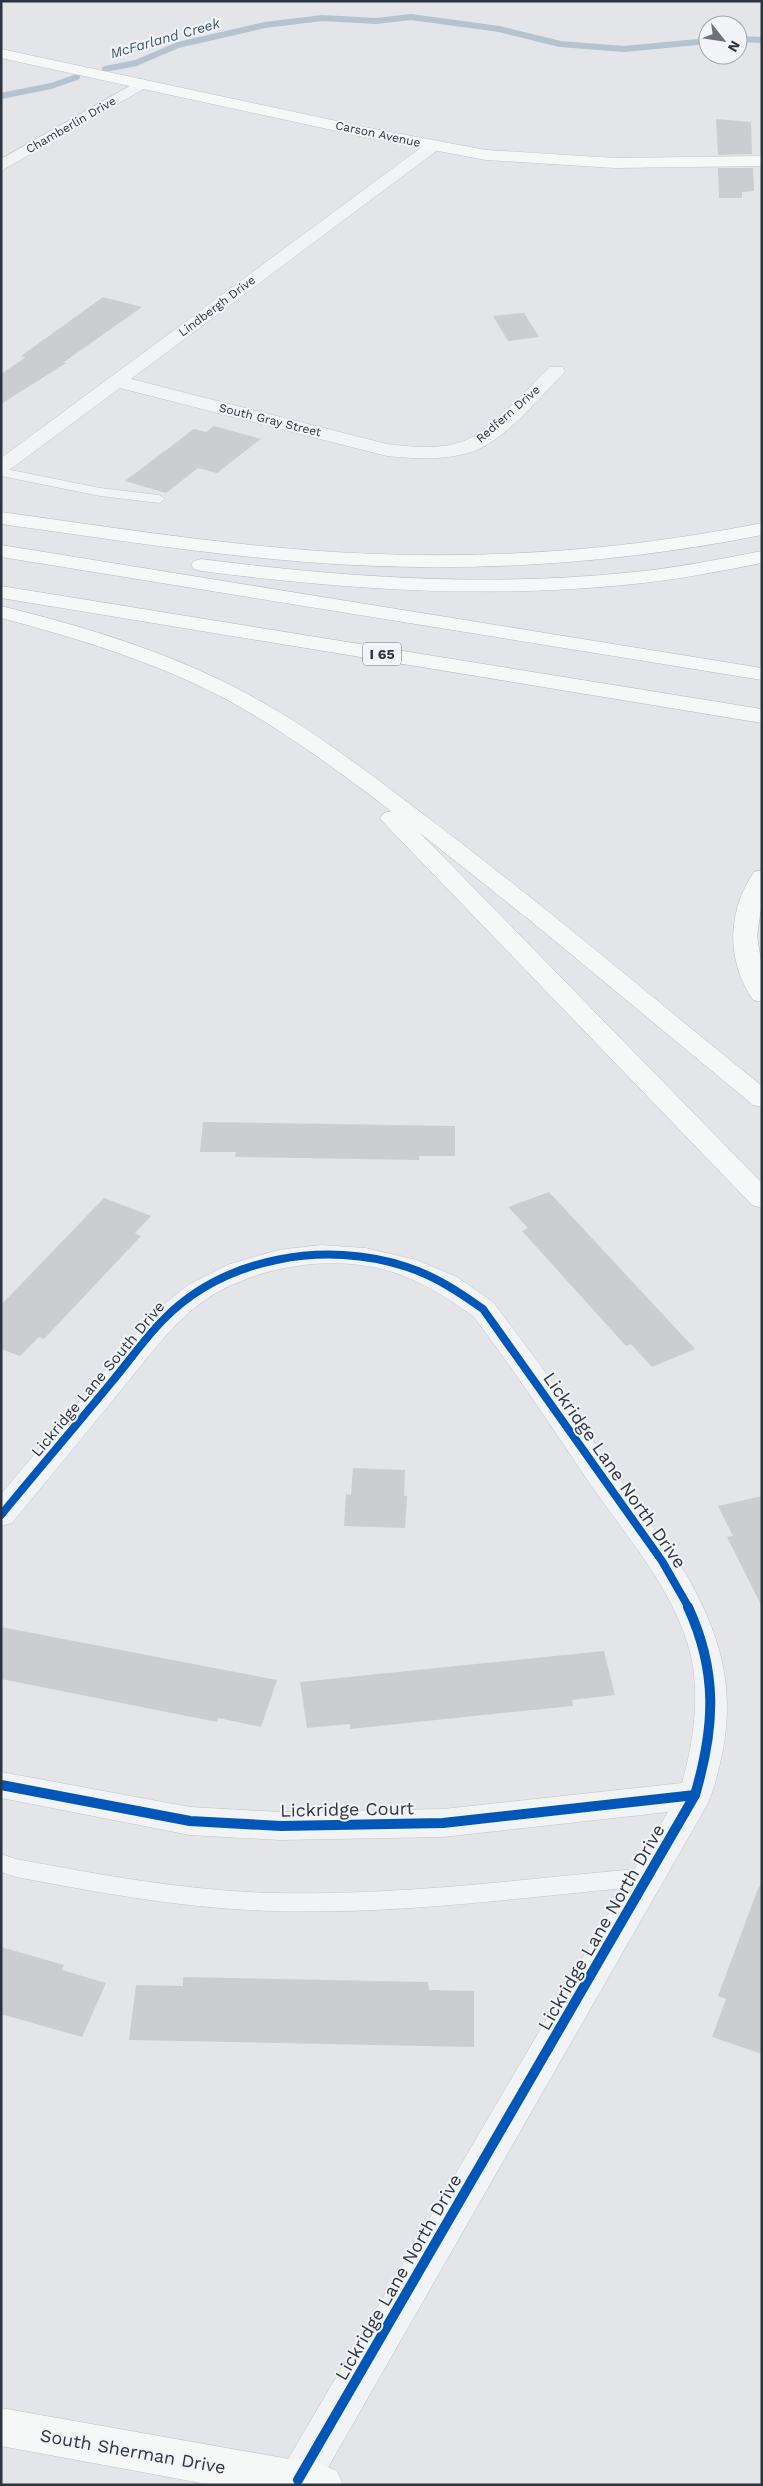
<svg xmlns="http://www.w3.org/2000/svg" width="763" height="2486" font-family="'Work Sans',sans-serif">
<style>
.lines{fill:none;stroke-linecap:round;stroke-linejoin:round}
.stream{stroke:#b5c3d0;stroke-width:6}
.building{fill:#cccdd0}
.lane-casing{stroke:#c2c3c6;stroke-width:1}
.street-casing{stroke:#c2c3c6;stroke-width:1}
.secondary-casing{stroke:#c2c3c6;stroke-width:1}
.highway-casing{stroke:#b6b8bc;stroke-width:1}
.lane{fill:#f2f3f5;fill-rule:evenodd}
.street{fill:#f2f3f5;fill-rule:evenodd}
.secondary{fill:#f6f7f7;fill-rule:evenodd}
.highway{fill:#f6f7f7;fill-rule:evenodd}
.cycleway-far1-casing{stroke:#f2f4f7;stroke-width:11}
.cycleway-casing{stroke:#f2f4f7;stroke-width:13}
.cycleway-far1{stroke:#0057b8;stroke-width:8}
.cycleway{stroke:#0057b8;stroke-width:10}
.labels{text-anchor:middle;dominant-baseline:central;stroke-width:4;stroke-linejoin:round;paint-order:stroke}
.far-street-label{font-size:12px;fill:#2c343f;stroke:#f2f4f7}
.far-water-label{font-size:14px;font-style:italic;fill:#3a566f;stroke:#f2f4f7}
.shield{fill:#f2f4f7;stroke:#676e76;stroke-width:1}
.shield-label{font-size:14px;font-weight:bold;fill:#2c343f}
.street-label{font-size:15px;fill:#2c343f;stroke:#f2f4f7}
.near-street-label{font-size:18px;fill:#2c343f;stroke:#f2f4f7}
</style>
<rect width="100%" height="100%" fill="#e3e5e8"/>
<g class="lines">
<g class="stream">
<polyline points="738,39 762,40"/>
<polyline points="105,69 136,63 178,45 265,25 322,18 376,21 411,17 499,29 560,44 624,49 708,41"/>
<polyline points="1,96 51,86 77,77"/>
</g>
</g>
<g class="building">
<polygon points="716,119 751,122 752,154 718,155"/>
<polygon points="718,168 753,168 754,191 742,192 742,198 719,198"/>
<polygon points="103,297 142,307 64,362 66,363 1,404 1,374 26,357 21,356"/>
<polygon points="524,313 539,337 508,341 493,316"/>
<polygon points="214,426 261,439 217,473 198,468 166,493 125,481 194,429 206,432"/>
<polygon points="203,1122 455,1126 455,1156 419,1156 419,1160 235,1157 236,1152 200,1152"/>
<polygon points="549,1192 695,1349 652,1367 631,1344 626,1346 522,1231 528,1228 508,1207"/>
<polygon points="104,1198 151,1216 135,1233 141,1236 44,1339 39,1337 20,1356 1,1349 1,1305"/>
<polygon points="353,1468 405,1470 404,1496 407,1496 405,1528 344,1526 346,1494 351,1495"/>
<polygon points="762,1496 762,1607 727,1537 733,1536 718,1506"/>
<polygon points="1,1627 277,1680 261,1727 218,1718 217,1722 1,1679"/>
<polygon points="604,1651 615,1695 572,1700 573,1706 493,1714 350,1729 350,1724 307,1728 300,1682"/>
<polygon points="759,1886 762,1886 762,2054 712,2037 726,1999 718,1996"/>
<polygon points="1,1947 64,1965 62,1970 106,1983 82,2037 1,2014"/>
<polygon points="183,1977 428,1982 429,1990 474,1991 474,2047 129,2040 136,1985 183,1986"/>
</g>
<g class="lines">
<defs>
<g id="lane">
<polygon points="1,468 100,488 159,495 165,499 159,503 100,496 1,476"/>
<path d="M1,1854L16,1859C102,1875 187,1891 274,1893C399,1896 523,1879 647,1868L655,1871L658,1877L655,1883L647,1886C523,1897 399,1915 274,1911C187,1909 102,1893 16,1877L1,1872Z"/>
</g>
<g id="street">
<polygon points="142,79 147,81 150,84 147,87 1,171 1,159"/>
<path d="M433,141L439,143L441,146L439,149L131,379L387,444C411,447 441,450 464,441C495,428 526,390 550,367H562L565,371L562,375C539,398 509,435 479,449C451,461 417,459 387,456L120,388L8,471L1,473V458L427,143Z"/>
<path d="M321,1245L365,1248L417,1260L457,1277L493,1302L540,1365L686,1574C719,1633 735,1682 723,1750C719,1768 715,1788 707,1805L318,2485H280L278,2480L284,2466L668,1812L443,1837L281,1840L190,1835L1,1798V1772L190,1807L281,1812L443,1809L682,1783C694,1740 701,1692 689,1648C671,1587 628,1538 592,1487C553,1429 515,1371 473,1316C450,1300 428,1285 401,1275C342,1252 261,1264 208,1298C173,1321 149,1357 122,1389C86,1433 49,1478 12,1523L1,1526V1494L154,1312L188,1285L227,1265L278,1250Z"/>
</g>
<g id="secondary">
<polygon points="1,49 369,128 486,150 615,158 762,156 762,166 615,168 486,160 369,138 1,58"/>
<polygon points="1,2408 323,2465 337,2471 343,2485 212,2485 1,2446"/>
</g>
<g id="highway">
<path d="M1,512C103,526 204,542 306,550C459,562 612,553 762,523V535C612,565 459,574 306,562C204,554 103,538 1,524Z"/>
<polygon points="1,545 762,668 762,680 1,557"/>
<path d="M762,551V563C716,572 670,581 624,585C482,599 341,589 201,571L194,569L191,565L194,561L201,559C341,577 482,587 624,573C670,569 716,560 762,551Z"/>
<polygon points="1,586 762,709 762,723 1,598"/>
<path d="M1,606C82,626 163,650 238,689C304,723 364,769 423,814C539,901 649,995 762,1086V1107L753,1105L532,922L420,833L762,1183V1208L752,1205L384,823L380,818L384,813L391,811C337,770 282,729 222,697C152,661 77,638 1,618Z"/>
<path d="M762,870V901L757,936L762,966V1002L753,1000C726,960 727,911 754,872Z"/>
</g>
</defs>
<use href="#lane" class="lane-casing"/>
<use href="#street" class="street-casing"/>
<use href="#secondary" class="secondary-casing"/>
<use href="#highway" class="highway-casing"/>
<use href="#lane" class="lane"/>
<use href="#street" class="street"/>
<use href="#secondary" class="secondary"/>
<use href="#highway" class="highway"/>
<defs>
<path id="cycleway-far1" d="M1,1515C37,1471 74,1428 110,1384C128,1363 144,1339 163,1320C224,1257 326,1240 407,1267C435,1276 459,1292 483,1309L662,1561L689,1608"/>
<g id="cycleway">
<polyline points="1,1785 190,1821 281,1826 443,1823 695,1795"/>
<path d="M298,2480L695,1795C715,1727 718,1672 688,1607"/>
</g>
</defs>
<use href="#cycleway-far1" class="cycleway-far1-casing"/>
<use href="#cycleway" class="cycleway-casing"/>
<use href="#cycleway-far1" class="cycleway-far1"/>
<use href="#cycleway" class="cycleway"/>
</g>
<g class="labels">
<g class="far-street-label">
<text transform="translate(71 125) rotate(-30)">Chamberlin Drive</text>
<text transform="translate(378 134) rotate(12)">Carson Avenue</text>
<text transform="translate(217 306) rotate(-37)">Lindbergh Drive</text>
<text transform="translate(508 414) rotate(-41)">Redfern Drive</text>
<text transform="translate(270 420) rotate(14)">South Gray Street</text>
</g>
<g class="far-water-label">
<text transform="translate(165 38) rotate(-16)">McFarland Creek</text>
</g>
<rect class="shield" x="363" y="642.5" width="38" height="23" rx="4"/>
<g class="shield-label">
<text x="382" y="654">I 65</text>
</g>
<g class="street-label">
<text transform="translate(98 1379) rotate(-50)">Lickridge Lane South Drive</text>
</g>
<g class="near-street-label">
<text transform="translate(615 1470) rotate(55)">Lickridge Lane North Drive</text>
<text transform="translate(347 1809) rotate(-1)">Lickridge Court</text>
<text transform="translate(601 1927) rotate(-60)">Lickridge Lane North Drive</text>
<text transform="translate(398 2277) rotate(-60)">Lickridge Lane North Drive</text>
<text transform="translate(133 2451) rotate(10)">South Sherman Drive</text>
</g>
</g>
<rect width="763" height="2486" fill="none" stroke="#2c343f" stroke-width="5"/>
<g transform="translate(723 40) rotate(120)"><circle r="24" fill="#f2f4f7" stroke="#a3a7ad"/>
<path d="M0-4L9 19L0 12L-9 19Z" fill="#6c727a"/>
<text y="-8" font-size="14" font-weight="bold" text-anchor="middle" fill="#2c343f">N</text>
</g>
</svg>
